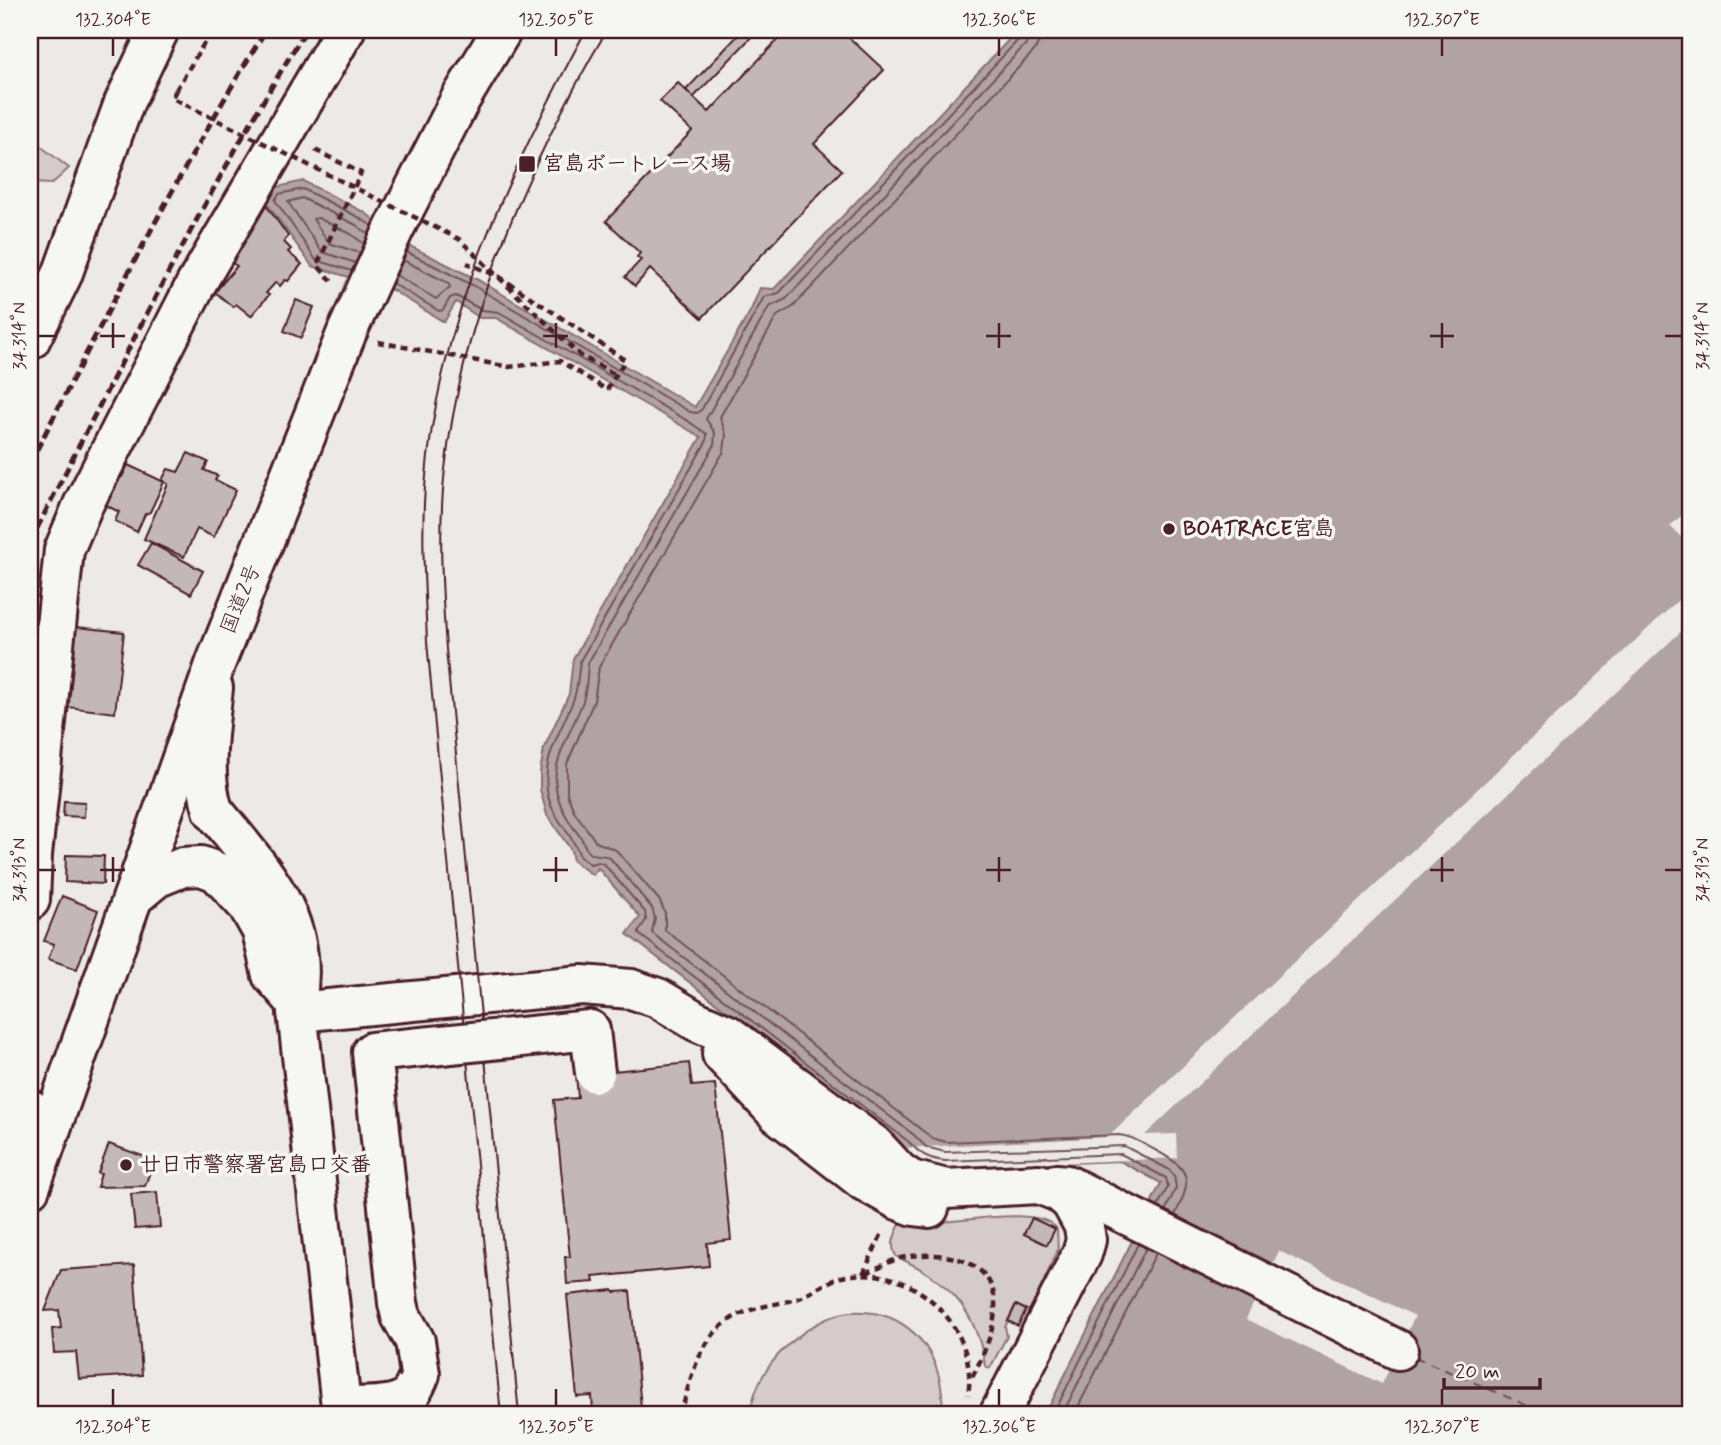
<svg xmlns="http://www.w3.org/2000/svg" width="1721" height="1445" font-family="Mynerve,'Klee One',sans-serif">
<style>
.green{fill:#d4cbca;stroke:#8f757a;stroke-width:2}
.water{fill:#b1a2a3;stroke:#886e73;stroke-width:2}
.pier{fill:#ece9e6}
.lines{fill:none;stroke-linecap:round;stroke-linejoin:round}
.shore{stroke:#73535b;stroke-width:2}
.ferry{stroke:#6e4d55;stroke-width:2;stroke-dasharray:9 7;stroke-linecap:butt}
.building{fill:#c4b7b7;stroke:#4a1f2b;stroke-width:2}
.minor-casing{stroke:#4a1f2b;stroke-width:44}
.highway-casing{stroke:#4a1f2b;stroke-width:44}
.path{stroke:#4a1f2b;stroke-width:4.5;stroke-dasharray:7 5;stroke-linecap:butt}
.minor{stroke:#f6f6f2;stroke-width:38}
.highway{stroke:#f6f6f2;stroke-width:38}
.tram{stroke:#4a1f2b;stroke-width:2}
.rail{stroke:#4a1f2b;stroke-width:5;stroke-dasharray:10 5;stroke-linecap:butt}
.minor-bridge-casing{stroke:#4a1f2b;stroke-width:44;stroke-linecap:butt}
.path-bridge{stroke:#4a1f2b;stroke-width:4.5;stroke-dasharray:7 5;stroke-linecap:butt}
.minor-bridge{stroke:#f6f6f2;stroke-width:38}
.ticks{fill:none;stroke:#4a1f2b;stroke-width:2.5}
.poi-dot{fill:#4a1f2b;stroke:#f6f6f2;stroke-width:2.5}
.labels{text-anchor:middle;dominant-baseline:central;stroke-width:7;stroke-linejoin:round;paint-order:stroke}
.poi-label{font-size:21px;font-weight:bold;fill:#4a1f2b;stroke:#f6f6f2;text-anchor:start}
.street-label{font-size:21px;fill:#4a1f2b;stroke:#f6f6f2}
.neatline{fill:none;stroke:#4a1f2b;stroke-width:2.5}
.ticks-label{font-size:18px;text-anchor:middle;fill:#4a1f2b}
</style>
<rect width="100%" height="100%" fill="#ece9e6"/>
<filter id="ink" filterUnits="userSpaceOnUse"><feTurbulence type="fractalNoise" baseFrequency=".0143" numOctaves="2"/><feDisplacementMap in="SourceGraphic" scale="14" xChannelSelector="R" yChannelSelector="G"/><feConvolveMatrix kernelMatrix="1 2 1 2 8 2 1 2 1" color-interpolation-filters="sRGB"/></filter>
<g filter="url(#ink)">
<g class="green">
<polygon points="30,138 69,168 52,184 30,183"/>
<path d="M904,1216C914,1218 925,1222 936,1222C964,1222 1040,1205 1057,1229L1058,1250L1030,1311L1015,1305L1005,1327L1007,1336L990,1368L985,1366C977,1310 947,1279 897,1257C887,1244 898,1229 904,1216Z"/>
<path d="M850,1312C911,1307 947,1358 942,1415H750C752,1401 756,1387 764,1374C780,1347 818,1316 850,1312Z"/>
</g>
<polygon class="water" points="1018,30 1691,30 1691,1415 1045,1415 1161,1183 1120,1161 944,1168 917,1160 904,1148 627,934 640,917 598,868 593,875 573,861 571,850 547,815 540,789 540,773 544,748 569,694 573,659 701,437 496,318 480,318 456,302 444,322 392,290 312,266 266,202 273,188 303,181 364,212 412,247 478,280 695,407 751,310 760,288 774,289"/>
<g class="pier">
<polygon points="1691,507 1691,542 1689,545 1670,526"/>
<polygon points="1691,588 1691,622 1145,1135 1176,1134 1177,1158 944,1168 930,1166 917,1160 904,1148 1108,1137"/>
<polygon points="1279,1251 1415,1316 1382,1384 1246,1319"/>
</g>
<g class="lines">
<g class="shore">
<path d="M1031,30L1026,44L786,299L769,307L706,419L715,433L714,446L588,663C587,675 587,689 583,701C562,756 535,779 579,835C583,839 586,851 589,853C593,856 603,853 610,858L652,908L655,918L652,933L914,1135L926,1147L945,1152L1124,1146L1168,1169L1174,1175L1176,1188L1165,1211"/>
<path d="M1042,30L1040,40L1034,51L793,307L777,316L720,417L726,435L724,451L599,667L594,701L567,764V794L574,811L596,842L616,850L660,901L665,913V930L932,1138L946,1142L1119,1135C1132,1136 1143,1144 1155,1150C1191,1169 1193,1179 1175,1215"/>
<polyline points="407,252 474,286 690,412 697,413 702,409 764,297 779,293 1020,38 1022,30"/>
<polyline points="360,253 329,243 313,219 318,218 351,234 364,244"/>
<polyline points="356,263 322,252 288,202 302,198 356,225 368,234"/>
<polyline points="352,271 316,260 275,200 279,194 303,189 360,218 372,226"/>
<polyline points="396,275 436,299 450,287 448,283 403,260"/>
<path d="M392,283L439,311L443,310L450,298L456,296L482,310L499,312L688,421L707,434L706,442L580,661C578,673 578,687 574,698C562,731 540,759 548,796C553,820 574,834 580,857L590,864L598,862L604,864L645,912L646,920L639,931V934L909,1142C920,1154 928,1159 945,1161L1121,1154L1166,1178L1168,1187L1157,1207"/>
<polyline points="1053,1415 1138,1244"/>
<polyline points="1062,1415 1146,1248"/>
<polyline points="1074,1415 1156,1253"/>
</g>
<polyline class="ferry" points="1415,1357 1549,1415"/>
</g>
<g class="building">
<polygon points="743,30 758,30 693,98 686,90"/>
<polygon points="787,30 841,30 884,70 814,144 842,170 702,318 650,269 635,286 625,277 641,260 637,257 640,253 606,221 692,131 660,101 678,83 709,112"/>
<polygon points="266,205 288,236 284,242 291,249 288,252 302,264 288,281 285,280 280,286 276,282 266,293 269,295 251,316 236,304 233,307 215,292 237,266 232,263"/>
<polygon points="296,300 314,307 301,338 284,331"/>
<polygon points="188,453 208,462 204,470 218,476 215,480 236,490 214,537 197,529 184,557 144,539 168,484 162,480 168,469 178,472"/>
<polygon points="128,465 164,482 150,512 145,514 137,532 115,521 119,512 104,504 118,475 122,477"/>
<polygon points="151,543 203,571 191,594 138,565"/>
<polygon points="76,627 124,632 115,713 67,707"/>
<polygon points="64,801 85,802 84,817 63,816"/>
<polygon points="66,855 104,856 103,884 65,882"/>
<polygon points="62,896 98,910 77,969 48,959 54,944 44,941"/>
<polygon points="689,1063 692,1086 715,1084 731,1240 707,1243 709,1266 593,1277 594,1282 567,1284 565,1257 570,1257 554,1100 578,1098 576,1075"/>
<polygon points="109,1144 154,1160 145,1186 97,1187 101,1174 98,1173"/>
<polygon points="157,1192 160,1227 135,1229 131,1194"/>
<polygon points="1032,1218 1055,1229 1047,1245 1024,1234"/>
<polygon points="134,1265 142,1375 79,1379 76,1352 54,1353 52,1329 61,1328 59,1310 45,1311 61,1270"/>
<polygon points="613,1290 614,1292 630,1291 641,1407 593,1412 592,1396 577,1397 567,1295"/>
<polygon points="1016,1305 1026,1310 1018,1326 1008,1321"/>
</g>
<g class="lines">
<defs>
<g id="minor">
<polyline points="30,340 62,275 124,103 159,30"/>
<path d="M213,688C209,725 201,774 213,810C260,869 312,918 296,1002L342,1415"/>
<polyline points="133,897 156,878 183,867 201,866 217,872 248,906 262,931 272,975 296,1002"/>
<polyline points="30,900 32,855 64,550 83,505 196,284 345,30"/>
<polyline points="297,1012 582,985 631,989 658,998 696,1021 728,1035 874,1145 898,1171 911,1180 946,1189 1039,1184 1059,1192 1071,1202 1084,1226 1086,1240 1082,1254 999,1415"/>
<polyline points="722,1054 778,1114 864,1181 898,1200 914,1206 929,1208"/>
<polyline points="30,1109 32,1118 50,1131"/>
<polyline points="1056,1184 1067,1185 1398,1350"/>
<path d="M341,1407C359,1406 389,1409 405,1399C412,1394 417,1382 420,1374"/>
</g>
<polyline id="highway" points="30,1188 216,662 347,332 394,229 460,100 502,30"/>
</defs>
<use href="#minor" class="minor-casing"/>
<use href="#highway" class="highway-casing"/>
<g class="path">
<polyline points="176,90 212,30"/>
<polyline points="315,150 361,173 317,265 333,282"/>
<polyline points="378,342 509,367 560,361 607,390 625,360 500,277 467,263"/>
<path d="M866,1273C878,1268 889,1261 901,1258C938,1249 993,1257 995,1303C996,1330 982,1357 971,1380"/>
<polyline points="863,1274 883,1231"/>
<path d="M681,1415C688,1385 698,1345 723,1325C743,1308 769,1306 793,1300C814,1294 827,1278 852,1275C917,1267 979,1329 968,1395"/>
</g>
<use href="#minor" class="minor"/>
<use href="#highway" class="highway"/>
<g class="tram">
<path d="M501,1415L427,642C425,590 421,539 425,487C437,322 509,173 586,30"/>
<path d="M519,1415L446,649C442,589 438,529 445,469C463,313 528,164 607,30"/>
</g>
<g class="rail">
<path d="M30,463C105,317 179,170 266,30"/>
<path d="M30,542C118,370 204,195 306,30"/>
</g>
<defs>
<polyline id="minor-bridge" points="420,1374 415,1341 401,1316 398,1303 372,1052 590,1030 595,1073"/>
</defs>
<use href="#minor-bridge" class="minor-bridge-casing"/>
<polyline class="path-bridge" points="176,90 172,98 459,239 571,347 581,356 616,375"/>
<use href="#minor-bridge" class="minor-bridge"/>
</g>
</g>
<path class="ticks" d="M113,38V56M556,38V56M999,38V56M1442,38V56M113,323V348M556,323V348M999,323V348M1442,323V348M38,336H56M100,336H125M543,336H568M986,336H1011M1430,336H1454M1665,336H1682M113,857V882M556,857V882M999,857V882M1442,857V882M38,870H56M100,870H125M543,870H568M986,870H1011M1430,870H1454M1665,870H1682M113,1389V1406M556,1389V1406M999,1389V1406M1442,1389V1406"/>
<g class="poi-dot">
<rect x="518" y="155" width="18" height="18" rx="3.5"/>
<circle cx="1169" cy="529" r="7"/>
<circle cx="126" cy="1165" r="7"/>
</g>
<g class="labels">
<g class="poi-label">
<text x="543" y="164">宮島ボートレース場</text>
<text x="1183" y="529">BOATRACE宮島</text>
<text x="140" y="1165">廿日市警察署宮島口交番</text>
</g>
<g class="street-label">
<text transform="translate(241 599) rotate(-68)">国道2号</text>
</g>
</g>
<rect width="1721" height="1445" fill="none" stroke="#f6f6f2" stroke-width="77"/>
<path d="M1444 1378v10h96v-10" fill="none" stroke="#4a1f2b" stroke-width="3.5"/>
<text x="1455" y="1378" font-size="21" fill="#4a1f2b" stroke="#f6f6f2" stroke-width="5" paint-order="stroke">20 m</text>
<rect x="38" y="38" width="1644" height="1368" class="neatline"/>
<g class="ticks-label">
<text x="113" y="25">132.304°E</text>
<text x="556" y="25">132.305°E</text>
<text x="999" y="25">132.306°E</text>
<text x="1442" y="25">132.307°E</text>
<text transform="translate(19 336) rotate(-90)" y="6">34.314°N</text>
<text transform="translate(1702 336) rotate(-90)" y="6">34.314°N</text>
<text transform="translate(19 870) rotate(-90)" y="6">34.313°N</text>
<text transform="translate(1702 870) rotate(-90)" y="6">34.313°N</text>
<text x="113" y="1432">132.304°E</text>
<text x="556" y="1432">132.305°E</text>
<text x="999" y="1432">132.306°E</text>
<text x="1442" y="1432">132.307°E</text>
</g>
</svg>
